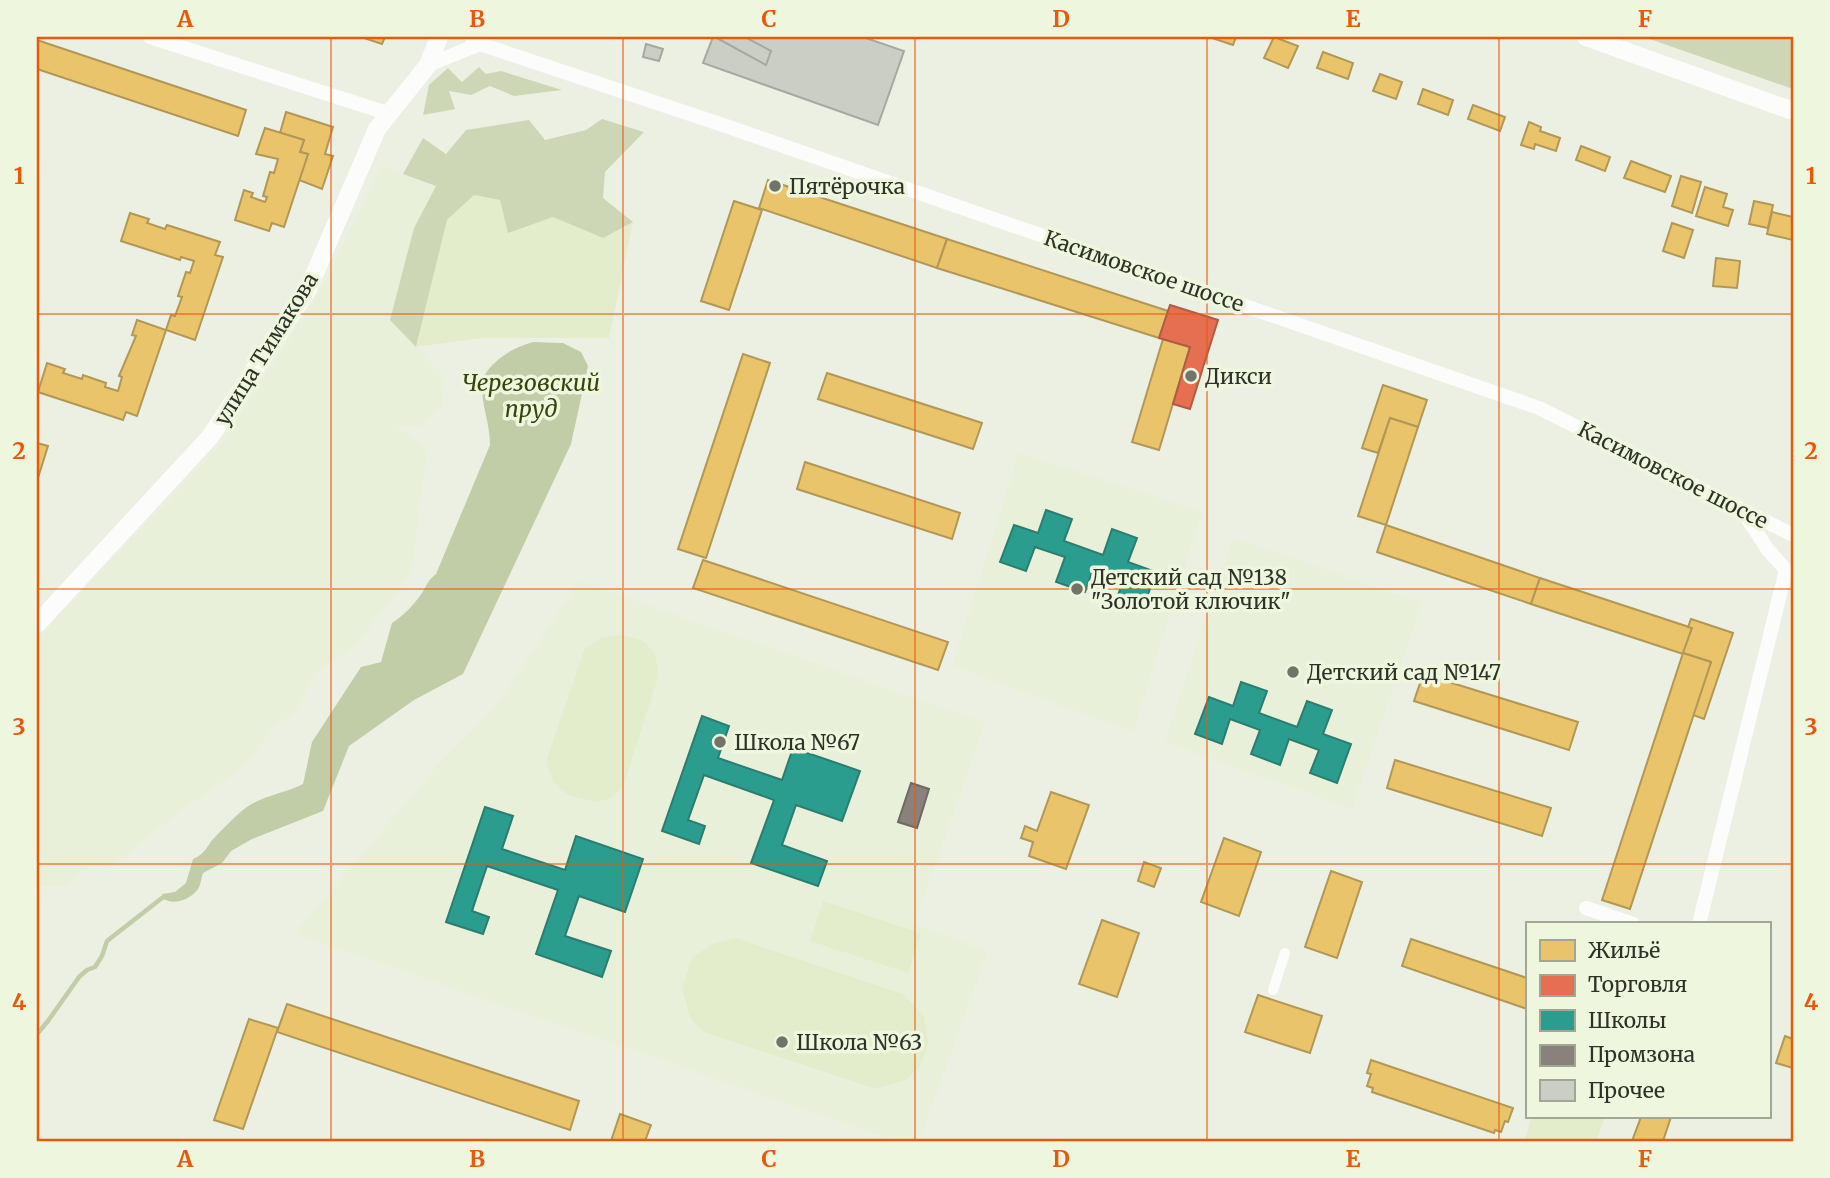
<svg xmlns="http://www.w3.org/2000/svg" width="1830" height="1178" font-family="Merriweather,serif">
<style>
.built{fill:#e9f0d9}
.green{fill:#e3edcc}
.forest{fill:#cdd7b5}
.water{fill:#c1cda6}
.homes{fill:#e9c46a;stroke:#b19856;stroke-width:2}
.shops{fill:#e76f51;stroke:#b05c45;stroke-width:2}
.schools{fill:#2a9d8f;stroke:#2b7d70;stroke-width:2}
.industry{fill:#8a817c;stroke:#6e6963;stroke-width:2}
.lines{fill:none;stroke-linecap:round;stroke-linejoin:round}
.stream{stroke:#c1cda6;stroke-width:4.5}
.building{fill:#cacec4;stroke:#a6a99f;stroke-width:2}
.pedestrian{stroke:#fcfdfb;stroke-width:10}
.minor{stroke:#fcfdfb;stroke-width:14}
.tertiary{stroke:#fcfdfb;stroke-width:18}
.grid{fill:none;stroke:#e8590c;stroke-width:2;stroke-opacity:0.55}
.poi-dot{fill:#707469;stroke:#eef6dd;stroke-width:2.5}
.labels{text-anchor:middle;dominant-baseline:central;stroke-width:7;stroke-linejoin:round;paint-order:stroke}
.poi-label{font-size:21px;fill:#2e3128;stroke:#eef6dd;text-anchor:start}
.street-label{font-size:21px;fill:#2e3128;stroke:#eef6dd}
.water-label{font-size:23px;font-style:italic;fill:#364309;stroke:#eef6dd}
.neatline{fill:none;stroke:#e8590c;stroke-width:2.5}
.grid-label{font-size:23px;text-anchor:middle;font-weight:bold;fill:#e8590c}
</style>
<rect width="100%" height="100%" fill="#ecf0e3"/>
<g class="built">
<polygon points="382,166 436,186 414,228 390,320 444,376 442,405 420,426 395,426 428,447 411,574 357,644 316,673 296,712 273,726 250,762 182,810 112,866 83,868 68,887 37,886 37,639 223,442 320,291"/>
<polygon points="1019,452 1202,512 1133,732 952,666"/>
<polygon points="1233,537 1422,603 1352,809 1164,742"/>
<polygon points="579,581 985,722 915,924 988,951 922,1134 916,1141 896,1141 294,934 441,761 491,712"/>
</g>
<g class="green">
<polygon points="474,195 500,200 508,232 553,217 603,238 633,222 609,338 481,338 416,347 447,220"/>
<polygon points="623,635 644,641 655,654 659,674 624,784 612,798 595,802 568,795 553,781 546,762 584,650 602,637"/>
<polygon points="823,901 921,933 908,973 810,941"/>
<polygon points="736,938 903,994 924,1016 928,1044 921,1064 908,1079 876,1089 704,1032 690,1018 682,988 692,958 712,944"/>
<polygon points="1532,1117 1605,1117 1596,1141 1524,1141"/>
</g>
<g class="forest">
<polygon points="1644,37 1793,37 1793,89"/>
<polygon points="479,67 486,74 501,71 562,90 514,96 490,86 471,95 449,91 455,109 423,115 429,85 448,68 462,82"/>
<polygon points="602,119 644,132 605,172 603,198 633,222 603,238 553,217 508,233 500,200 474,195 447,220 416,347 390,320 414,228 436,186 403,174 423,138 446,154 466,130 529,120 545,140 586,130"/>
</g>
<path class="water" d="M533,342L563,343L581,352L588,366L571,444L463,674L414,700L349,746L323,811L252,839L231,851L222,863L203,873C201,878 201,885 198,889C190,900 173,906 162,898V894L175,892L186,883L193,859C207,853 206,846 215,837C224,828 233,818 243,810C259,796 284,794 303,784L312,742L361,667L381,662L392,623C404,615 413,606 422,593C427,585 428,580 436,574L490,445C490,422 480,402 482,378C496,358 510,349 533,342Z"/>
<g class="homes">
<polygon points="361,37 385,37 382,44"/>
<polygon points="1209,37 1236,37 1233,45"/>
<polygon points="1274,37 1298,46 1288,68 1264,58"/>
<polygon points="37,40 246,110 238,136 37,69"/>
<polygon points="1323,52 1353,63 1348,79 1317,68"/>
<polygon points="1380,74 1402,82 1396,99 1373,91"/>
<polygon points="1423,89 1453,100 1448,115 1418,104"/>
<polygon points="1473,105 1505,117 1500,131 1468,119"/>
<polygon points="286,112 333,127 325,154 333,156 322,189 299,180 308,154 300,152 304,140 280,133"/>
<polygon points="1529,122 1541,127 1540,131 1560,138 1556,151 1535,144 1534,149 1521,145"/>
<polygon points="265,128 304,140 300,152 308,154 284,227 272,223 269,231 235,220 244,190 253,193 251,197 265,202 267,197 263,196 270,172 274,173 278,159 256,154"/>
<polygon points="1581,146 1610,157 1605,171 1576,160"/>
<polygon points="1631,161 1671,176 1665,192 1624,178"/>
<polygon points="1681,176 1701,182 1692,213 1672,206"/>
<polygon points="768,180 947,239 937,268 759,208"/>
<polygon points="1705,187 1727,194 1723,207 1733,210 1728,226 1696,216"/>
<polygon points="734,201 762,210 729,310 701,301"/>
<polygon points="1754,201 1773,205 1768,228 1749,224"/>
<polygon points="1772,212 1793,217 1793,240 1767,234"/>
<polygon points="130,213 149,219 147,223 165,229 167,225 220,242 215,255 223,257 195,340 166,330 171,315 175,316 182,297 178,296 186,272 190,273 194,261 181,257 180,260 121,241"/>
<polygon points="1672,223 1693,230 1684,258 1663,251"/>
<polygon points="947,239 1168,311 1159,338 937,268"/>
<polygon points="1716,258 1740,261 1737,288 1713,286"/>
<polygon points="137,320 166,330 137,416 126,412 123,420 38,392 47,363 65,369 63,373 82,379 83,375 106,383 105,387 118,391 122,377 119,376 136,336 132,335"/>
<polygon points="1163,339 1190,347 1159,450 1132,442"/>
<polygon points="743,354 770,363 706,558 678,549"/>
<polygon points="827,373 982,423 973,449 818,399"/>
<polygon points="1383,385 1427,400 1418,427 1390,418 1378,453 1362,448"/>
<polygon points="1390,418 1418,427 1386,525 1358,516"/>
<polygon points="37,443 48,446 37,481"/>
<polygon points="805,462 960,513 952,539 797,489"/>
<polygon points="1386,525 1540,578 1531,604 1377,552"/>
<polygon points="703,560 948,642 938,670 693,588"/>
<polygon points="1540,578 1692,628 1683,654 1531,604"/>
<polygon points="1691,619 1733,633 1704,719 1693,715 1711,662 1683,653 1692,628 1688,627"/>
<polygon points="1683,653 1711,662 1630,909 1602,900"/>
<polygon points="1423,674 1578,722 1569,750 1414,701"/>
<polygon points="1395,760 1551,808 1542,836 1387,788"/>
<polygon points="1051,792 1089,805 1066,869 1029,856 1033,842 1021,838 1025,826 1037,831"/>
<polygon points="1224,838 1261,852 1239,916 1201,902"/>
<polygon points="1144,862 1161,868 1154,887 1138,881"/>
<polygon points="1331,871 1362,882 1337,958 1305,947"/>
<polygon points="1102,920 1139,933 1117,997 1079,984"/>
<polygon points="1411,939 1527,978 1527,1009 1402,966"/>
<polygon points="1258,995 1322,1016 1310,1053 1245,1032"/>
<polygon points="287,1004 579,1101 570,1130 277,1032"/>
<polygon points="249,1019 278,1028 243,1129 214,1120"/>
<polygon points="1785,1036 1793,1039 1793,1068 1776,1063"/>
<polygon points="1371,1060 1513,1108 1508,1122 1505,1121 1501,1132 1495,1130 1494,1133 1372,1092 1373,1088 1367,1086 1371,1074 1367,1073"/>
<polygon points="620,1114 651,1125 645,1141 611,1141"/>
<polygon points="1641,1117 1671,1117 1663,1141 1632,1141"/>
</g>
<polygon class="shops" points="1170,305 1218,320 1190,409 1173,404 1190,347 1159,338"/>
<g class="schools">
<polygon points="1046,510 1072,519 1064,541 1103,555 1112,529 1137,538 1128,562 1156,572 1142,611 1116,601 1124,578 1094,567 1085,592 1056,582 1065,557 1035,547 1026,571 1000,562 1014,525 1038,533"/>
<polygon points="1241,682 1267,691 1259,713 1297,727 1307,701 1332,710 1323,734 1351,744 1337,783 1310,773 1319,750 1289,739 1280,765 1251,754 1260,730 1230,719 1222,744 1195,734 1209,697 1233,706"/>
<polygon points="702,716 729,726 718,758 782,780 793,748 860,771 842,821 796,805 782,845 827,861 818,886 751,863 774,800 704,775 688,820 705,826 699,844 662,831"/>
<polygon points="485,807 513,816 502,849 565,870 576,836 643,859 625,912 579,896 565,936 611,951 602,977 536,954 558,890 487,866 472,911 489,917 483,934 446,922"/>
</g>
<polygon class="industry" points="911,783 929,789 917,828 898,822"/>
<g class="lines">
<polyline class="stream" points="37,1034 48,1021 79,977 87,970 95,967 102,956 107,941 162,898"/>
</g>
<g class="building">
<polygon points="713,37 863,37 904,51 878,125 703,63"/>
<polygon points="715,37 745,37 771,51 766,65"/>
<polygon points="646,44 663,49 659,61 643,57"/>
</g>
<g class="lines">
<polyline class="pedestrian" points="1273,990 1285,953"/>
<g class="minor">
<polyline points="150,37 390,114"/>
<polyline points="471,37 480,44 723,125 1539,408 1793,535"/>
<polyline points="428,65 480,44"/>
<polyline points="1743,512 1768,550 1786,570"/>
<polyline points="1586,908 1633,924"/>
<polyline points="1699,924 1786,570"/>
</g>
<g class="tertiary">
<polyline points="1586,37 1793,111"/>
<polyline points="37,624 210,437 308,289 377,129 428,65 439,37"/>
</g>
</g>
<path class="grid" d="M331,37V1141M623,37V1141M915,37V1141M1207,37V1141M1499,37V1141M37,314H1793M37,589H1793M37,864H1793"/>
<g class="poi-dot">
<circle cx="775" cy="186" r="7"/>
<circle cx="1191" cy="376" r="7"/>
<circle cx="1077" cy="589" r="7"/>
<circle cx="1293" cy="672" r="7"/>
<circle cx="720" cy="742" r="7"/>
<circle cx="782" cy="1042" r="7"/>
</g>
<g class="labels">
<g class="poi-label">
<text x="789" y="186">Пятёрочка</text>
<text x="1205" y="376">Дикси</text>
<text x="1091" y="577">Детский сад №138<tspan x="1091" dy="24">"Золотой ключик"</tspan></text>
<text x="1307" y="672">Детский сад №147</text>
<text x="734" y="742">Школа №67</text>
<text x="796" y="1042">Школа №63</text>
</g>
<g class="street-label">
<text transform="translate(1144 271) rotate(19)">Касимовское шоссе</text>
<text transform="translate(266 349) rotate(-58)">улица Тимакова</text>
<text transform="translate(1673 475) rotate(27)">Касимовское шоссе</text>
</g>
<g class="water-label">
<text x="531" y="382">Черезовский<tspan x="531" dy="26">пруд</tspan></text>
</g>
</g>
<rect width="1830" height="1178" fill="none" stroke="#eef6dd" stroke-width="77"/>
<rect x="1526" y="922" width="245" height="196" fill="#eef6dd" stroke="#a1a795" stroke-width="2"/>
<rect x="1540" y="940" width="35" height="21" fill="#e9c46a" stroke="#a1a795" stroke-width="2"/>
<text x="1588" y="958" font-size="21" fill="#2e3128">Жильё</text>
<rect x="1540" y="975" width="35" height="21" fill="#e76f51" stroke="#a1a795" stroke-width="2"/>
<text x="1588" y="992" font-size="21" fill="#2e3128">Торговля</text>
<rect x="1540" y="1010" width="35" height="21" fill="#2a9d8f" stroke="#a1a795" stroke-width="2"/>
<text x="1588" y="1028" font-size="21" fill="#2e3128">Школы</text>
<rect x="1540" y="1045" width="35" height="21" fill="#8a817c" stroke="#a1a795" stroke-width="2"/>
<text x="1588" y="1062" font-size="21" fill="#2e3128">Промзона</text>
<rect x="1540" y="1080" width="35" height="21" fill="#cacec4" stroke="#a1a795" stroke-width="2"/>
<text x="1588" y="1098" font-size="21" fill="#2e3128">Прочее</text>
<rect x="38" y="38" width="1754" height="1102" class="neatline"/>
<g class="grid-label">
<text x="185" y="27">A</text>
<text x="477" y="27">B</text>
<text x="769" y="27">C</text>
<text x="1061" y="27">D</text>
<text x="1353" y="27">E</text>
<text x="1645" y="27">F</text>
<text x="19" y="184">1</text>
<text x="1811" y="184">1</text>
<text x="19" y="459">2</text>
<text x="1811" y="459">2</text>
<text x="19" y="735">3</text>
<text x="1811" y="735">3</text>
<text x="19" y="1010">4</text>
<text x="1811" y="1010">4</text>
<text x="185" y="1167">A</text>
<text x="477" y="1167">B</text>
<text x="769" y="1167">C</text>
<text x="1061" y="1167">D</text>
<text x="1353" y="1167">E</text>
<text x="1645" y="1167">F</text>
</g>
</svg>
